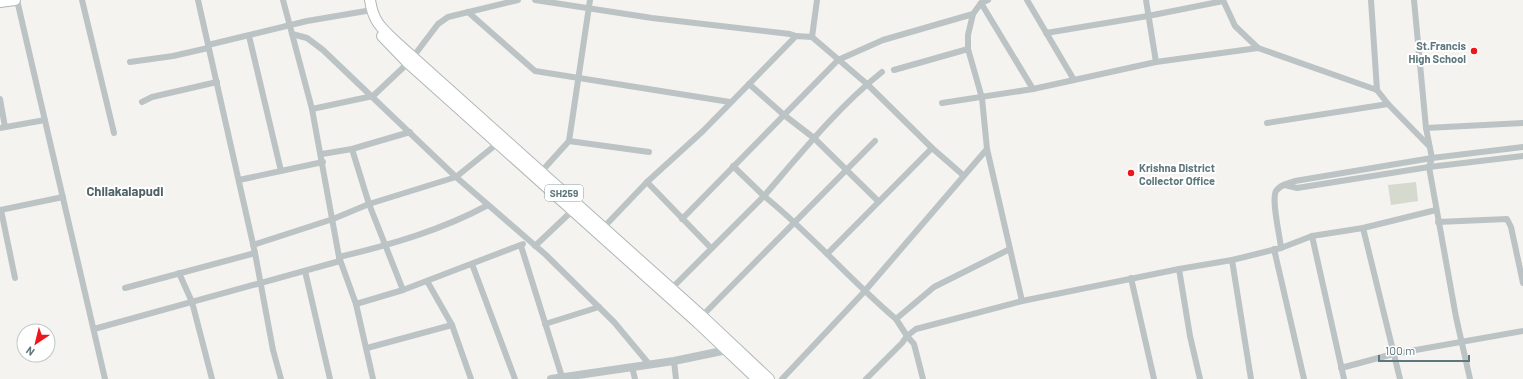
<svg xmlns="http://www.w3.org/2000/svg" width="1523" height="379" font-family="Barlow,sans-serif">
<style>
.green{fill:#d5d9ce}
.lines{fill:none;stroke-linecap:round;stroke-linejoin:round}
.primary-casing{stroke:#afb7b9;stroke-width:12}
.minor{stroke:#bcc3c5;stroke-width:6}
.tertiary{stroke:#bcc3c5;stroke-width:8}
.primary{stroke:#fff;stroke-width:10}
.poi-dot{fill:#ed161d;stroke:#fff;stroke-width:1.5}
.labels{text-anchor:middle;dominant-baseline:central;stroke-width:4;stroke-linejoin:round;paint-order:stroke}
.shield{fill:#fff;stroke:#8ea0a3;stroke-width:1}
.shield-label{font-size:10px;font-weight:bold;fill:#5d777c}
.poi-label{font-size:11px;font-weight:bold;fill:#5d777c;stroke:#fff;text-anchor:end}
.quarter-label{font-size:13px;font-weight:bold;fill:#4f6367;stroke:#fff}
</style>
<rect width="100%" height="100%" fill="#f4f3ef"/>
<polygon class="green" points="1416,182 1418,201 1391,205 1388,185"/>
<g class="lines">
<defs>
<g id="primary">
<path d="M370,0C373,21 381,28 396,42L702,316L769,379"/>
<polyline points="0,2 15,0"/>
<polyline points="382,36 408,63 698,323 757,379"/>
</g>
</defs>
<use href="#primary" class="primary-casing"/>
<g class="minor">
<polyline points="17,0 105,379"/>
<polyline points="82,0 114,133"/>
<polyline points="198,0 255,253 273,350 281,379"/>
<polyline points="283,0 312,109 339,257 356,304 373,379"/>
<polyline points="535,0 652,18 790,34 796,36"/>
<polyline points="988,0 981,3 973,14 968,35 968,49 982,98 987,149 1022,301"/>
<polyline points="1027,0 1074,80"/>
<polyline points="1146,0 1156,62"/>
<polyline points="1223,0 1235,26 1258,48 1377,90 1388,104 1428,145"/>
<polyline points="1371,0 1377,90"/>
<polyline points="1414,0 1426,128 1432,158 1429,167 1456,317 1470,379"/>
<polyline points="981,3 1033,89"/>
<polyline points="468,12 535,71 730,102"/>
<polyline points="1046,33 1148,16 1223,1"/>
<polyline points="292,34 307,38 323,50 456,177 546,255 614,322 649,364"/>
<polyline points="249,36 281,171"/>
<polyline points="812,37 817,0"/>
<polyline points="208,45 307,21 366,11"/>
<polyline points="413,57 438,24 448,17 518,0"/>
<polyline points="130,62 173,56 208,48"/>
<polyline points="894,70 968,49"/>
<polyline points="749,84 784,115 814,138 878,201"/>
<polyline points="0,99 5,127"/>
<polyline points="142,102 152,97 217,82"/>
<polyline points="942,103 1033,89 1156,62 1258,48"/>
<polyline points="312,109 373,96 408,63"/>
<polyline points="1267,123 1388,104"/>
<polyline points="0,128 45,120"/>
<polyline points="1426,128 1523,123"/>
<polyline points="569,141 649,152"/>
<polyline points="352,149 369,204 403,290 356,304"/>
<polyline points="322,154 352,149 410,132"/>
<path d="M733,166L764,196C801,153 838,107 882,72"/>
<polyline points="541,172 569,141 590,0"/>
<polyline points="239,180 323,162"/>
<polyline points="647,182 703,131 796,36 812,37 867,84 932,148 963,175"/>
<polyline points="1285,185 1297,188 1429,167 1523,156"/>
<polyline points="0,210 63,197"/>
<polyline points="1,210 15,278"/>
<polyline points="682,219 838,60 883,40 973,14"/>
<polyline points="1438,222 1507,219 1511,227 1523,283"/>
<polyline points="603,228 647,182 711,248"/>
<polyline points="1363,228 1400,379"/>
<polyline points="1312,236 1363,228 1436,210"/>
<polyline points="253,245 333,219 369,204 456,177 498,143"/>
<polyline points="521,246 562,377"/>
<polyline points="535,246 572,211"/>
<polyline points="1281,248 1312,236 1344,379"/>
<polyline points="1274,249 1304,379"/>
<polyline points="828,253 932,148"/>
<path d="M339,257C390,245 442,230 488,205"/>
<polyline points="1232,260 1251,379"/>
<polyline points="472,264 515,379"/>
<polyline points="1179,269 1190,336 1200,379"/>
<polyline points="305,271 330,379"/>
<polyline points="179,273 192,302 212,379"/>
<polyline points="1131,278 1154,379"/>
<polyline points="427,281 452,325 471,379"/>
<polyline points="125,288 255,253"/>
<polyline points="403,290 523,244"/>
<path d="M670,290L764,196C811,234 850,280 896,319"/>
<polyline points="702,316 875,141"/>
<polyline points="545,324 599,307"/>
<polyline points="94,329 340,261"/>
<polyline points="367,348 452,325"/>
<polyline points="674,361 676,379"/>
<polyline points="632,367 635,379"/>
<polyline points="1341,368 1393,354 1523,331"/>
<polyline points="782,379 864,292 987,149"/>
<polyline points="866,379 902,343 907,336 896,319 934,287 1010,249"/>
<path d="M923,379L914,344L907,336L916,329L1022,301L1179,269L1232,260L1281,248C1280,236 1271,200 1276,191C1280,185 1288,183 1295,181L1432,158L1523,147"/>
</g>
<polyline class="tertiary" points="551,379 674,361 727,350"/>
<use href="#primary" class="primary"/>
</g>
<g class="poi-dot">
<circle cx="1474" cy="51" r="4"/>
<circle cx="1131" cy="173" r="4"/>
</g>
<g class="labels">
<rect class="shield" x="545" y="185" width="38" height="16" rx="3"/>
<g class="shield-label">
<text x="564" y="193">SH259</text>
</g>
<g class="poi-label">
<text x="1466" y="45">St.Francis<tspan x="1466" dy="13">High School</tspan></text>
<text x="1139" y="167" text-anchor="start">Krishna District<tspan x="1139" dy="13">Collector Office</tspan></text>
</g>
<g class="quarter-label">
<text x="125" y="191">Chilakalapudi</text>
</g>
</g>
<g transform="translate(36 343) rotate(215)"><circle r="19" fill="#ffffff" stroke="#bec9cb"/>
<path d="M0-3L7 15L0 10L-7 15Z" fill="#ed161d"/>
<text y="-6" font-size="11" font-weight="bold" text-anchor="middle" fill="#5d777c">N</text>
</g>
<path d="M1379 355v6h90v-6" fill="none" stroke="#5d777c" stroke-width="2"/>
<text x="1385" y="355" font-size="12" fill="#5d777c" stroke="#ffffff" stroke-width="3" paint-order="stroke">100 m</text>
</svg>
